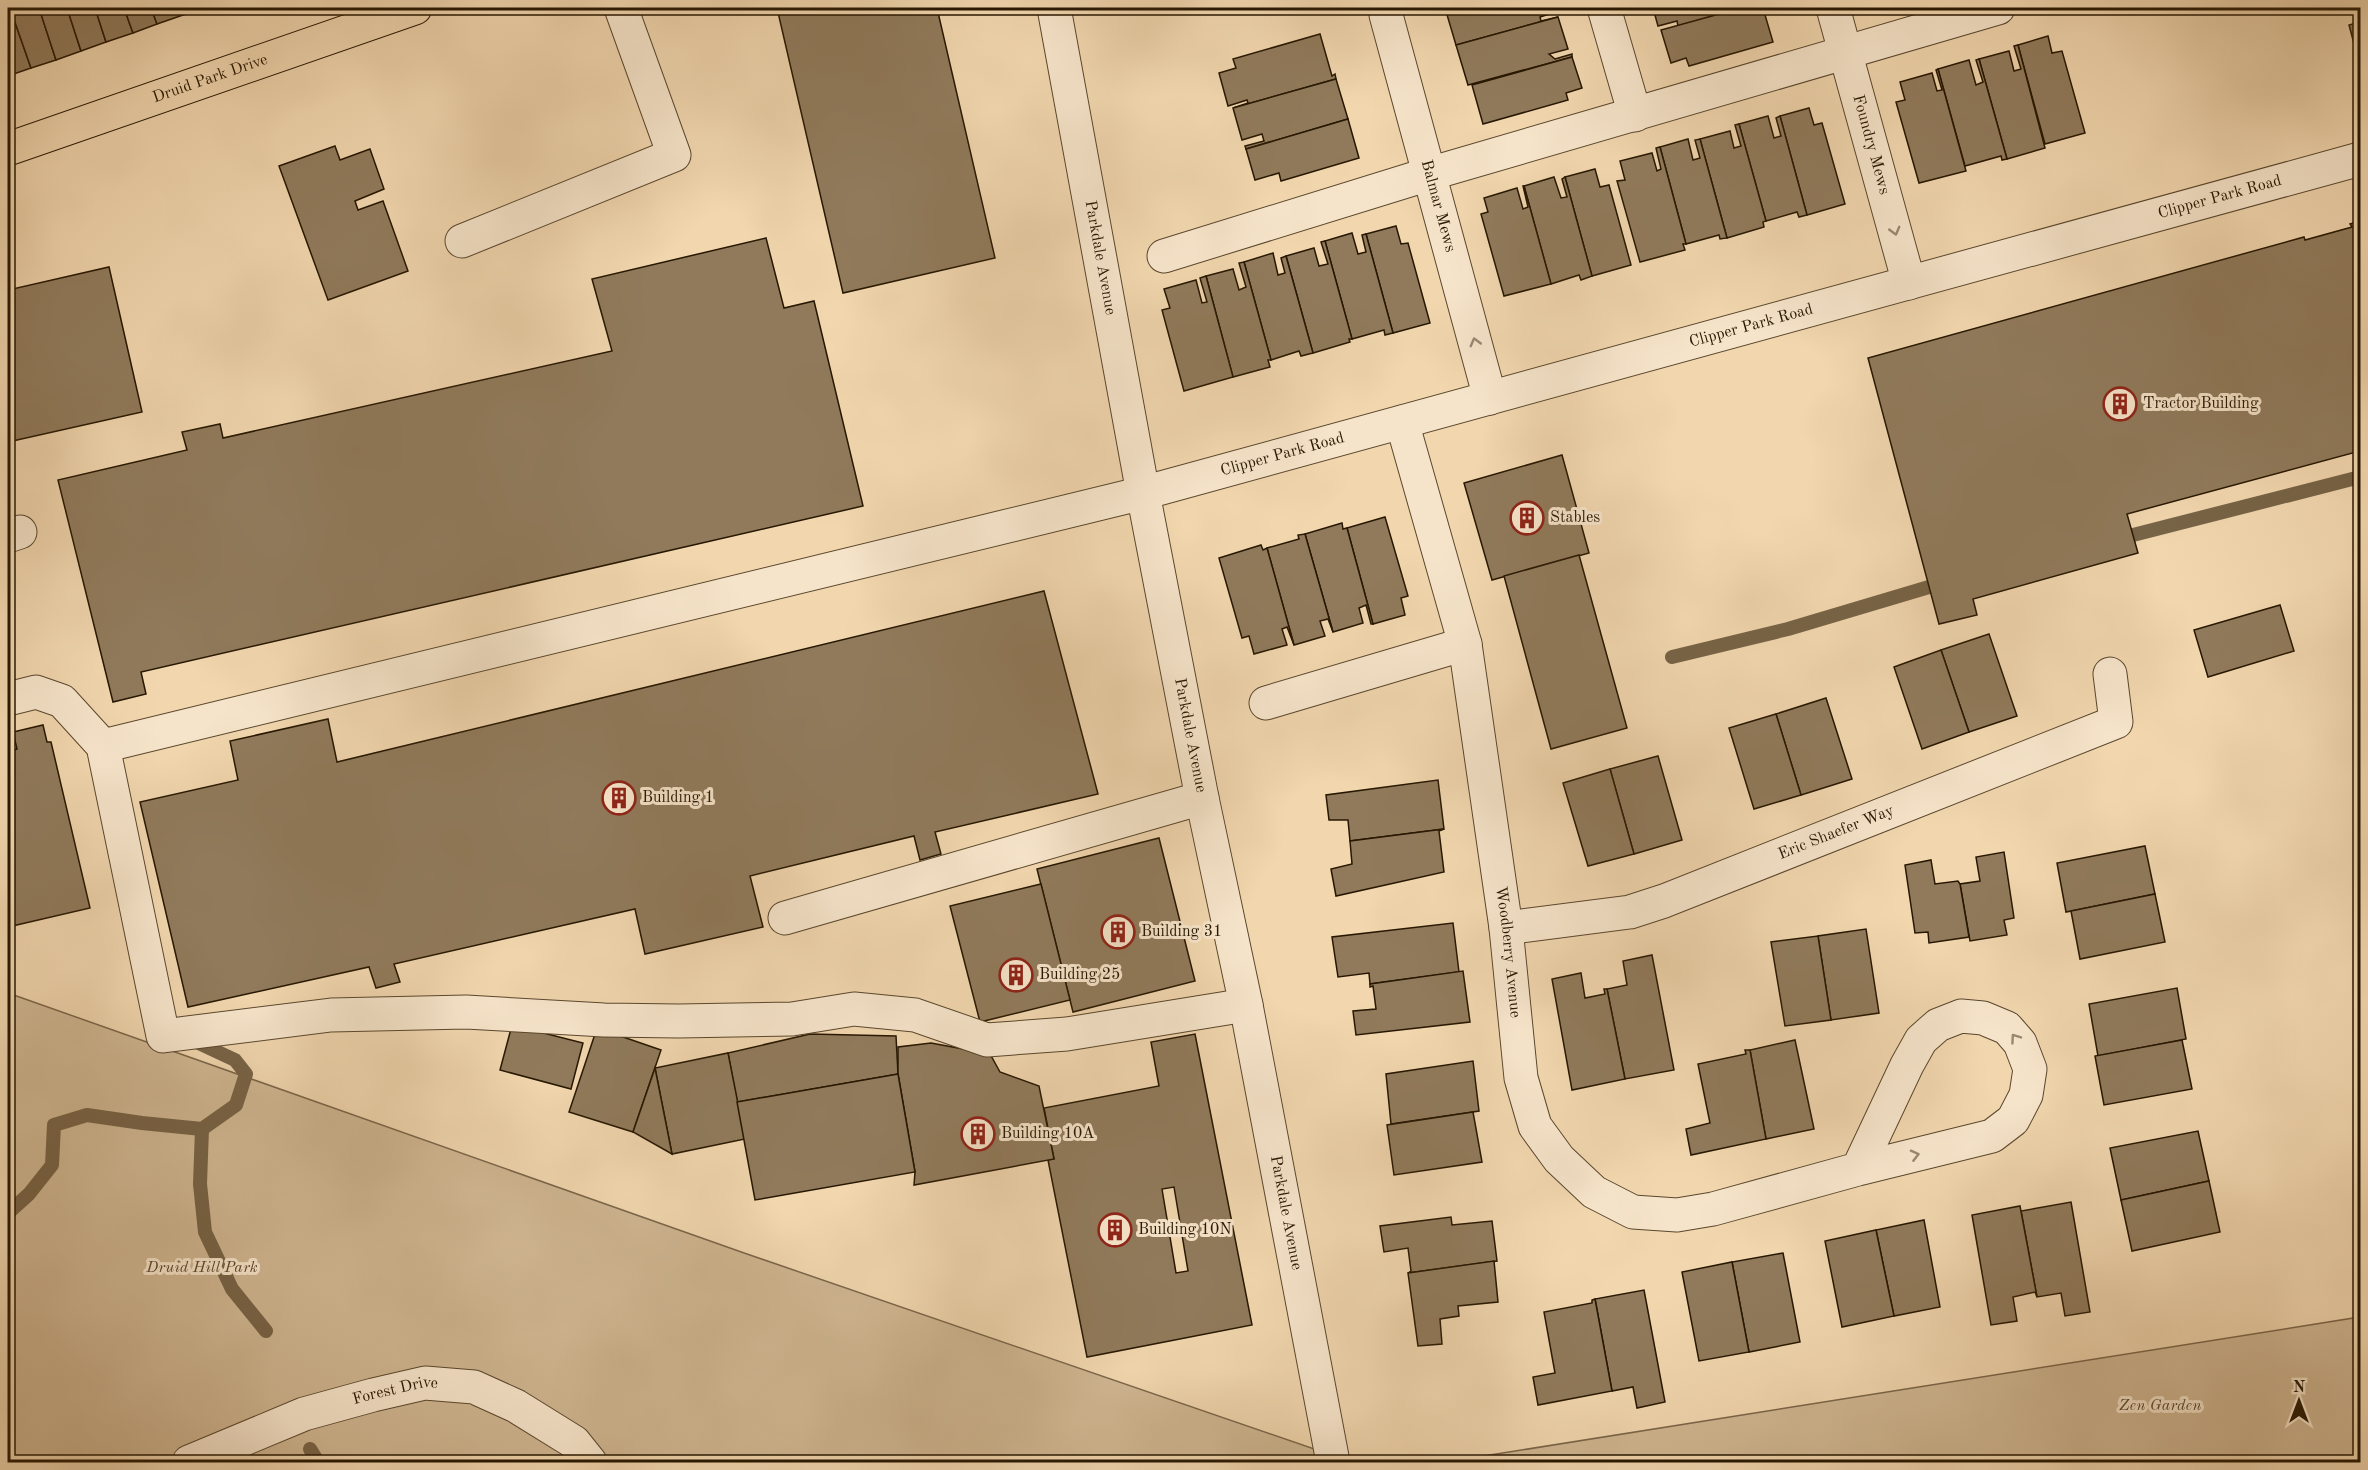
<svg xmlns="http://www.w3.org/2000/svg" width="2368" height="1470" font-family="'Old Standard TT',serif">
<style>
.green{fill:#cfb691;stroke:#7b664a;stroke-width:1.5}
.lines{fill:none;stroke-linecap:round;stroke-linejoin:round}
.stream{stroke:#776346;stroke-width:14}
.building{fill:#907a5b;stroke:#271702;stroke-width:1.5;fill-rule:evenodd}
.minor-casing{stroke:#5a472d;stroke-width:35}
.major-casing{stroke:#271702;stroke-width:35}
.minor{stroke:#f6e4ca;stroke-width:33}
.major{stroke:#f1d6ae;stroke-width:33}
.oneway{stroke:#998870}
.labels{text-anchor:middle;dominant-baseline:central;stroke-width:6;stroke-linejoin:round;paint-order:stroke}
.street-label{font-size:16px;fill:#271702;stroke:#f6e4ca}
.poi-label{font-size:16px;fill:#271702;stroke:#f6e4ca;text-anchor:start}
.park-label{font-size:16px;font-style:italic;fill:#59472d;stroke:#f6e4ca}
</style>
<rect width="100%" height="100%" fill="#f1d6ae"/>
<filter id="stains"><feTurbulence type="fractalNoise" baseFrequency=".00333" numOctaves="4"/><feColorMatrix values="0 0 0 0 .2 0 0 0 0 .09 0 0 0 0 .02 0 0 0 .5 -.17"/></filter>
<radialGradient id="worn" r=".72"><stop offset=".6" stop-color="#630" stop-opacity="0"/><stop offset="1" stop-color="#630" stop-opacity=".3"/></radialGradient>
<g class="green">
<polygon points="8,993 747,1254 1352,1462 8,1462"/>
<polygon points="2360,1317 2360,1462 1446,1462"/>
</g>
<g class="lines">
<g class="stream">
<polyline points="2133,535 2360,477"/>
<polyline points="1672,657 1788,629 1929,587"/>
<polyline points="202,1129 200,1184 205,1232 232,1289 266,1331"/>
<polyline points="8,1213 29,1194 52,1165 54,1125 87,1115 142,1123 202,1129 236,1105 246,1074 235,1060 190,1039"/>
<polyline points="310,1449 318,1462"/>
</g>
</g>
<g class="building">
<polygon points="8,8 10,8 31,68 8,76"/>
<polygon points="10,8 39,8 56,60 31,68"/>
<polygon points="39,8 67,8 81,51 56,60"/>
<polygon points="67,8 95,8 106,42 81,51"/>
<polygon points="95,8 124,8 133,33 106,42"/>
<polygon points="124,8 151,8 157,24 133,33"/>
<polygon points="151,8 180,8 183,15 157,24"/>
<polygon points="180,8 205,8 183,15"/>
<polygon points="777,8 937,8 995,258 843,293"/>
<polygon points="1445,8 1555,8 1556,12 1540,17 1541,21 1558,17 1456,45"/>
<polygon points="1653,8 1741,8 1678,26 1677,21 1658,26"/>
<polygon points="1741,8 1763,8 1773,42 1689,66 1686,58 1671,63 1661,30"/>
<polygon points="1558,17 1568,49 1549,54 1555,59 1572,54 1572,57 1468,85 1456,45"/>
<polygon points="2360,22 2360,66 2349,25"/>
<polygon points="1320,34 1332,76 1335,74 1336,79 1233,108 1248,103 1247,100 1228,106 1219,73 1236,68 1233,59"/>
<polygon points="2048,36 2052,53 2062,51 2085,133 2045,144 2018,45"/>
<polygon points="2018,45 2045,148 2007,159 1979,59 2009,51 2014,71 2021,69 2014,46"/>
<polygon points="1572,57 1582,88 1566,93 1568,100 1483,124 1472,85"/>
<polygon points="1979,59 2007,159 2002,160 2001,156 1965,166 1938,69 1969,60 1976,85 1983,82 1976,60"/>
<polygon points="1938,69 1966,171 1919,183 1896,102 1905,100 1900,82 1932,73 1937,91 1942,90 1936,70"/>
<polygon points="1336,79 1348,119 1246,149 1245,146 1264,141 1262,134 1242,140 1233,108"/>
<polygon points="1809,108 1814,125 1822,123 1845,204 1807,215 1780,116"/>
<polygon points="1768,116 1774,138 1781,136 1776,118 1780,116 1807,215 1799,217 1797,212 1766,221 1739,124"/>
<polygon points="1348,119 1359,158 1281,181 1279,173 1255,180 1246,149"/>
<polygon points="1739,124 1766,221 1763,222 1764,227 1727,238 1700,139 1730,131 1734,148 1741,146 1735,125"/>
<polygon points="1688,139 1693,160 1700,158 1695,140 1700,139 1727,238 1720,239 1719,235 1686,244 1660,147"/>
<polygon points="335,146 340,160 370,149 384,189 355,201 358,210 383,201 408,271 328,300 279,166"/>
<polygon points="1660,147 1686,244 1683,244 1685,250 1640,262 1617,181 1625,180 1620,161 1652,153 1657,171 1661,169 1656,148"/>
<polygon points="1595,169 1600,187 1609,185 1631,265 1592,276 1565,177"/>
<polygon points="1554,177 1561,198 1567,197 1562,179 1565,177 1592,276 1581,280 1579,275 1551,284 1524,186"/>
<polygon points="1523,186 1524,186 1551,284 1504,296 1481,214 1488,212 1484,198 1517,188 1523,209 1528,207"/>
<polygon points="2360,221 2360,451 2127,514 2138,553 1973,599 1977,615 1939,624 1868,358 2304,237 2305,240 2352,227 2350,224"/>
<polygon points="1396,226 1401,244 1408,243 1430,323 1393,333 1366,234"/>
<polygon points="1352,233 1358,254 1366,252 1362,235 1366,234 1393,333 1385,335 1384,330 1352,339 1325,241"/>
<polygon points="766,238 784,308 814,301 863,506 141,672 146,694 113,702 58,480 187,450 182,432 220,424 223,438 612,351 592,279"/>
<polygon points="1325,241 1352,339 1349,339 1350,342 1313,353 1286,256 1314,248 1319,266 1328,264 1321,242"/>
<polygon points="1273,253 1278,275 1285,273 1281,258 1286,256 1313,353 1301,356 1299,351 1271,360 1244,262"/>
<polygon points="1244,262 1271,360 1268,360 1270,367 1233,377 1206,276 1233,269 1239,290 1246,287 1239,263"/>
<polygon points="109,267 142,412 8,442 8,290"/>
<polygon points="1206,276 1233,377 1184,391 1162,310 1170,308 1164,289 1196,280 1202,303 1207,302 1200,278"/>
<polygon points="1562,455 1589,553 1492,580 1464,483"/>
<polygon points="1385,517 1408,596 1401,598 1405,615 1373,624 1347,528"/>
<polygon points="1342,523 1343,529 1347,528 1373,624 1371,624 1366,605 1359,608 1363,623 1333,632 1305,534"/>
<polygon points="1305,534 1333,632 1328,619 1320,621 1325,636 1294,645 1267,548 1299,539 1298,535"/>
<polygon points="1261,545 1263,550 1267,548 1294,645 1287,627 1282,629 1287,645 1254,654 1249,636 1242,638 1219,558"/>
<polygon points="1579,555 1627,728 1551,749 1504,576"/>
<polygon points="1044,591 1098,794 935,832 941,854 920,860 914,836 750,876 763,927 645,954 635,909 394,964 400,982 376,988 369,967 188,1007 140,802 238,780 230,741 328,719 337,762"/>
<polygon points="2280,605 2294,651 2208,677 2194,630"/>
<polygon points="1989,634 2017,716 1969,732 1941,650"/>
<polygon points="1941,650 1969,732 1922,749 1894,667"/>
<polygon points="1826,698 1852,779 1801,795 1776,714"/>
<polygon points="1776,714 1801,795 1754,809 1729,728"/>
<polygon points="43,725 47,742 51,742 90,908 8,927 8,752 17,749 13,732"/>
<polygon points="1658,756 1682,840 1634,854 1610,769"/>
<polygon points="1610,769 1634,854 1588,866 1563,783"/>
<polygon points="1438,780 1444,829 1350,841 1348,820 1329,820 1326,795"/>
<polygon points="1444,829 1439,831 1444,872 1336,896 1331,869 1352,864 1350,841"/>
<polygon points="1159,838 1195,981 1073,1012 1037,869"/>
<polygon points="2145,846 2155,894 2066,912 2057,863"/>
<polygon points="2004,852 2014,918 2004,920 2007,935 1970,941 1960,884 1980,881 1976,857"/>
<polygon points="1931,860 1935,884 1958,881 1960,884 1969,937 1929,943 1928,932 1915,933 1905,865"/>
<polygon points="1041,884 1070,1000 980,1022 950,906"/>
<polygon points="2155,894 2165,942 2080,959 2071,911"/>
<polygon points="1453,923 1459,972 1370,984 1369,973 1338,977 1332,937"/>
<polygon points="1866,929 1879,1013 1831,1020 1818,936"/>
<polygon points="1818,936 1831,1020 1785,1026 1771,942"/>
<polygon points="1652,955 1674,1070 1625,1079 1607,989 1627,985 1623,961"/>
<polygon points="1463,971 1470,1022 1356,1035 1353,1011 1376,1009 1373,986 1370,987 1370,984"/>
<polygon points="1581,973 1585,998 1605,994 1604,989 1607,989 1625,1079 1572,1090 1552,979"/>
<polygon points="2177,988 2186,1039 2098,1056 2089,1004"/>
<polygon points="512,1025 583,1043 571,1089 500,1070"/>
<polygon points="597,1028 661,1050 633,1132 569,1112"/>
<polygon points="810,1034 896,1036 898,1074 737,1102 728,1053"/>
<path d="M1195,1034L1252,1325L1087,1357L1048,1160L1054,1159L1044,1108L1159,1086L1151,1042ZM1174,1187L1188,1271L1176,1273L1162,1189Z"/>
<polygon points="1795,1040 1814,1129 1766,1139 1750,1050"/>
<polygon points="2182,1040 2192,1089 2104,1105 2095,1056"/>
<polygon points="931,1043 990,1054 1000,1072 1039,1086 1054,1159 914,1185 915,1172 898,1074 898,1047"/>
<polygon points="1745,1050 1750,1050 1766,1139 1691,1155 1686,1129 1710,1123 1698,1064 1746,1054"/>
<polygon points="728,1053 745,1139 672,1154 655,1068"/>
<polygon points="1473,1061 1479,1111 1391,1124 1386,1074"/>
<polygon points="655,1068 672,1154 633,1132"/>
<polygon points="898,1074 915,1172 755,1200 737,1102"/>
<polygon points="1473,1112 1482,1162 1394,1175 1387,1125"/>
<polygon points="2198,1131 2209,1181 2121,1200 2110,1148"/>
<polygon points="2209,1181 2220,1232 2132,1251 2121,1200"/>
<polygon points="2071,1202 2090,1312 2065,1316 2061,1293 2037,1297 2021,1211"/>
<polygon points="2020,1206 2037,1297 2035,1292 2013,1297 2017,1321 1991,1325 1972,1215"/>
<polygon points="1451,1217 1452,1225 1492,1221 1497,1261 1408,1273 1411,1271 1408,1248 1384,1252 1380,1226"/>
<polygon points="1924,1220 1940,1307 1894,1316 1876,1230"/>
<polygon points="1876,1230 1894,1316 1842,1327 1825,1241"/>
<polygon points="1783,1253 1800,1342 1749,1352 1732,1262"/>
<polygon points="1494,1261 1498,1302 1458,1306 1459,1316 1440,1319 1442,1344 1418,1346 1408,1273"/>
<polygon points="1732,1262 1749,1352 1699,1361 1682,1272"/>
<polygon points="1644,1290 1665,1402 1637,1408 1633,1387 1612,1391 1595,1299"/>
<polygon points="1595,1299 1612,1391 1538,1405 1533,1377 1555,1373 1544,1312 1592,1303 1592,1300"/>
</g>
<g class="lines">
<defs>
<g id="minor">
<path id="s1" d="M1054,8L1143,493L1202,798L1246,1005L1333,1462"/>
<polyline points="1604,8 1635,115"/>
<path id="s2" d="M1833,8L1909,283"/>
<path id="s3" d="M1386,15L1490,398"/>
<polyline points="462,241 674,155 621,8"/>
<polyline points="1164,256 1429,174 1998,8"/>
<path id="s4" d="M1402,422L1465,644L1506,928L1521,1078L1535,1126L1559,1159L1594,1192L1633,1212L1677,1215L1713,1209L1858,1169L1992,1136L2013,1120L2026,1095L2030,1069L2020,1043L2007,1028L1983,1018L1961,1016L1938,1025L1921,1040L1907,1065L1858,1169"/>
<polyline points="8,536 20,532"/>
<polyline points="8,699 36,692 62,701 103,746 163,1036 331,1015 466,1012 604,1020 679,1021 792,1019 854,1009 915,1015 987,1040 1067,1034 1246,1005"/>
<polyline points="1266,703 1465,644"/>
<path id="s5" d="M103,746L1143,493L2360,159"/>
<polyline points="785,918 1202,798"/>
<path id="s6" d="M1506,928L1630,912L1664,901L2116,722L2110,674"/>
<path id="s7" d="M189,1462L304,1414L373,1395L425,1383L474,1387L516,1406L574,1442L590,1462"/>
</g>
<g id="major">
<path id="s8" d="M8,149L415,8"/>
</g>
</defs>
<use href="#minor" class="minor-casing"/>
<use href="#major" class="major-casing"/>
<use href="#minor" class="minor"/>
<use href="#major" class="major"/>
</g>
<defs><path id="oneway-chevron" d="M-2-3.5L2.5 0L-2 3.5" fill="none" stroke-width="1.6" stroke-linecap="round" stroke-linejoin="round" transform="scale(1.5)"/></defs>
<g class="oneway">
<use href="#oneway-chevron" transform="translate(1895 231) rotate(75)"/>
<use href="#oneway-chevron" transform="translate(1475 342) rotate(-105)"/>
<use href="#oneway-chevron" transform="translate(2015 1038) rotate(-125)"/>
<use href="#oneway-chevron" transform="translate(1915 1155) rotate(-14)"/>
</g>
<defs>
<symbol id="building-ring" viewBox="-11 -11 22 22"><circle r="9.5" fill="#f6e4ca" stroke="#8f2418" stroke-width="1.5"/><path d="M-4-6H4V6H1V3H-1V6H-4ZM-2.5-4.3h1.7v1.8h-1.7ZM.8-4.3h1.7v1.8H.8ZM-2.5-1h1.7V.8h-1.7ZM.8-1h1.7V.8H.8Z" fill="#8f2418"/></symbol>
</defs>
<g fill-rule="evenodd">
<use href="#building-ring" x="2101" y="385" width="38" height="38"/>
<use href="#building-ring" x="1508" y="499" width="38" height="38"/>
<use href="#building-ring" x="600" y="779" width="38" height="38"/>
<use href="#building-ring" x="1099" y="913" width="38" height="38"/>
<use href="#building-ring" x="997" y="956" width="38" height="38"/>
<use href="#building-ring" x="959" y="1115" width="38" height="38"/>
<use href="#building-ring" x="1096" y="1211" width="38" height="38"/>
</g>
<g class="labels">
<g class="street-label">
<text stroke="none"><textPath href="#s8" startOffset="214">Druid Park Drive</textPath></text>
<text stroke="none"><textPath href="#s2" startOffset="142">Foundry Mews</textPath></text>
<text stroke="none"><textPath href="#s5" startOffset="2187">Clipper Park Road</textPath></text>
<text stroke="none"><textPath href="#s3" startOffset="198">Balmar Mews</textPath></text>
<text stroke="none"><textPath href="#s1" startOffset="254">Parkdale Avenue</textPath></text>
<text stroke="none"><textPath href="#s5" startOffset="1701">Clipper Park Road</textPath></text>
<text stroke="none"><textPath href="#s5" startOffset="1215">Clipper Park Road</textPath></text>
<text stroke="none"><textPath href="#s1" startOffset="740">Parkdale Avenue</textPath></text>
<text stroke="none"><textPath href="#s6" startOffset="346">Eric Shaefer Way</textPath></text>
<text stroke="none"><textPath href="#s4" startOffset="542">Woodberry Avenue</textPath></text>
<text stroke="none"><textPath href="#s1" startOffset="1227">Parkdale Avenue</textPath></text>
<text stroke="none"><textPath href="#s7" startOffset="219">Forest Drive</textPath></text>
</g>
<g class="poi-label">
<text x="2143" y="404">Tractor Building</text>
<text x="1550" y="518">Stables</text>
<text x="642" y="798">Building 1</text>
<text x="1141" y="932">Building 31</text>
<text x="1039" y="975">Building 25</text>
<text x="1001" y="1134">Building 10A</text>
<text x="1138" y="1230">Building 10N</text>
</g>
<g class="park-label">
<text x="202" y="1268">Druid Hill Park</text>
<text x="2160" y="1406">Zen Garden</text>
</g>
</g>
<rect width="2368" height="1470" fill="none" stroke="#f1d6ae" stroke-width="30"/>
<rect x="9" y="9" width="2350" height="1452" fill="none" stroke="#271702" stroke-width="3"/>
<rect x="15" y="15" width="2338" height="1440" fill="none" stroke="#271702" stroke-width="1.5"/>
<g transform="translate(2299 1401)" stroke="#f6e4ca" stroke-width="4.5" paint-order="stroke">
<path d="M0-4.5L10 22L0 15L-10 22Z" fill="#271702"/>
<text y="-9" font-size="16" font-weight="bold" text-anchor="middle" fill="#271702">N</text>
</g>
<rect width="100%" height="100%" filter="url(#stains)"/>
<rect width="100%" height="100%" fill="url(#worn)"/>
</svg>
